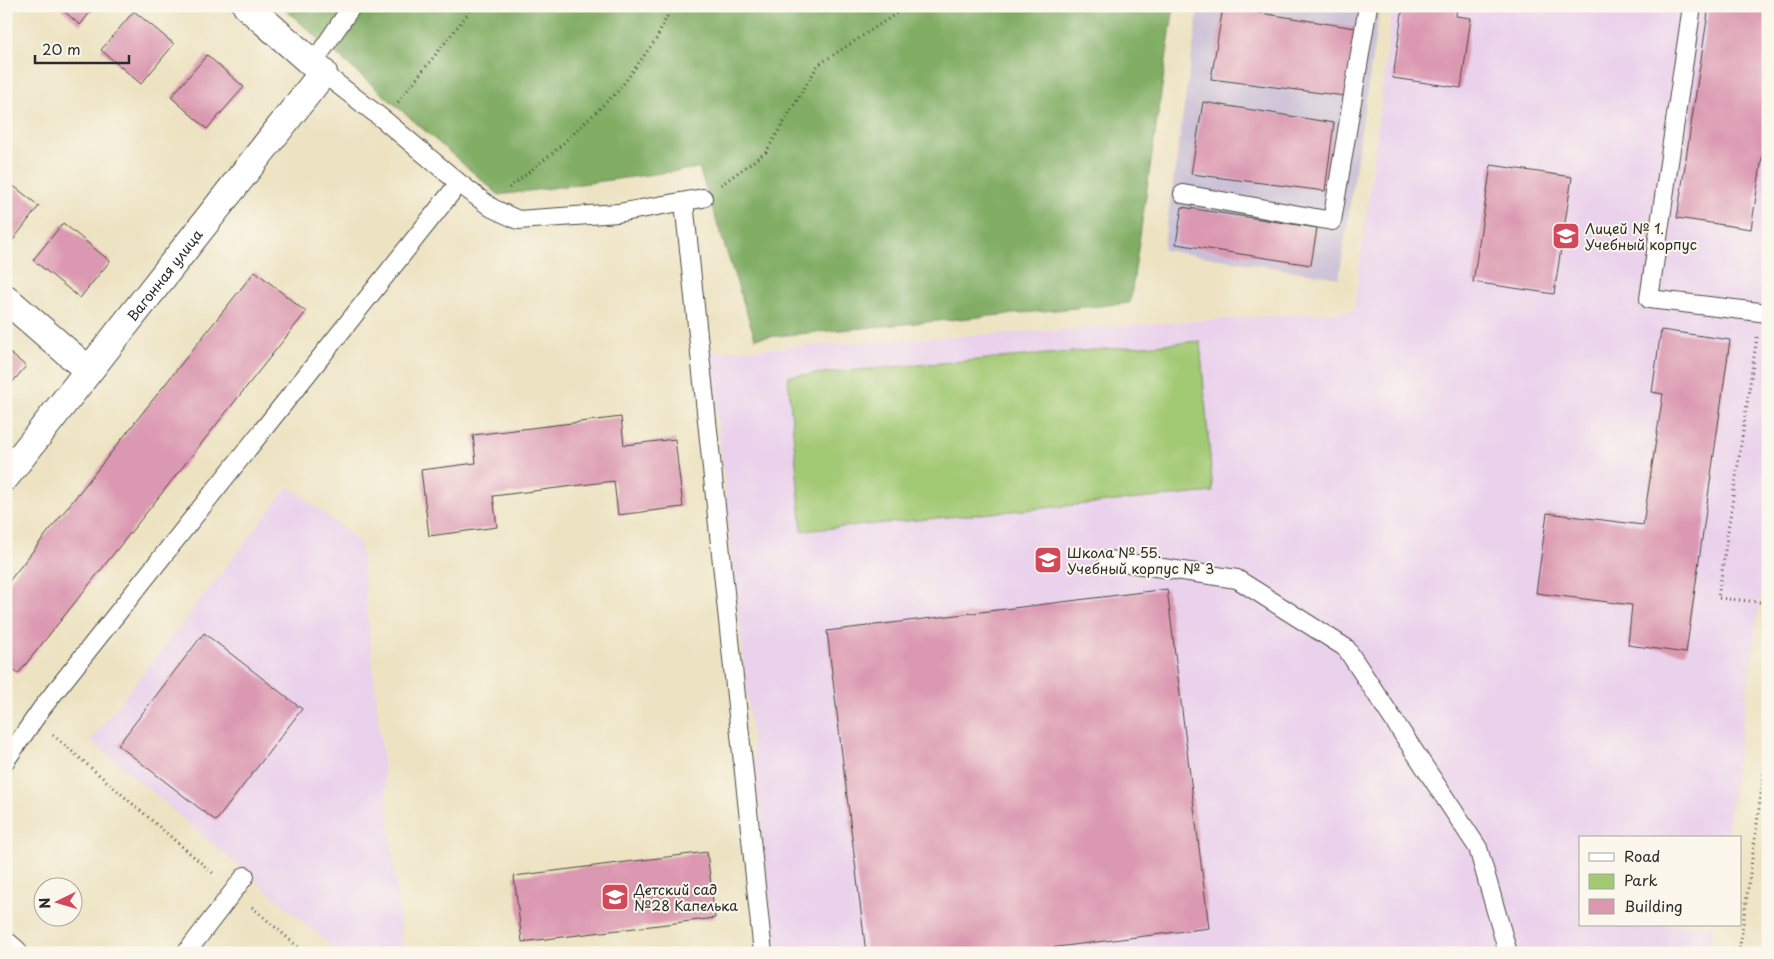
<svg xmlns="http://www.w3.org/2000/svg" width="1774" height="959" font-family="'Playpen Sans',sans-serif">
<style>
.built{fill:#ead1ec}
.industrial{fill:#cabfd6}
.green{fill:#a2c973;stroke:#667a4f}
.forest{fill:#81ad65;stroke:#566c48}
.building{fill:#db99b1}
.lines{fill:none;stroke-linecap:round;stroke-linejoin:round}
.lane-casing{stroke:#484742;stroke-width:20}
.street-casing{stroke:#484742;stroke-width:30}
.secondary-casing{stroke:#484742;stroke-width:30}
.path{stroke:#484742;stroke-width:3;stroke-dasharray:1 4;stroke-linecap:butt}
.lane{stroke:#fff;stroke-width:18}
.street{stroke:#fff;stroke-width:28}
.secondary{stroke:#fff;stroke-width:28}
.labels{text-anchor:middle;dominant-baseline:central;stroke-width:4;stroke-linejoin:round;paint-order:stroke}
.poi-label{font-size:14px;fill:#2b2b2b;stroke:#fbf7ec;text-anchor:start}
.street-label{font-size:14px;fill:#2b2b2b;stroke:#fbf7ec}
</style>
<rect width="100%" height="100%" fill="#fbf7ec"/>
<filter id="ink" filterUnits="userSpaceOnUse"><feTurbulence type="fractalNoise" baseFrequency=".02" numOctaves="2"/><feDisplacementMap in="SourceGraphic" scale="10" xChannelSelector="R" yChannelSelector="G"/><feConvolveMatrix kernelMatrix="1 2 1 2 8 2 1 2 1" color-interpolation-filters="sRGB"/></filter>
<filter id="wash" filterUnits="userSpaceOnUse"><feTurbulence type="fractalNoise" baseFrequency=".0096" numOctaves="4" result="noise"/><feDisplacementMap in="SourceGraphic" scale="20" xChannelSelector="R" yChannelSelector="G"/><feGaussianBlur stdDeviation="1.12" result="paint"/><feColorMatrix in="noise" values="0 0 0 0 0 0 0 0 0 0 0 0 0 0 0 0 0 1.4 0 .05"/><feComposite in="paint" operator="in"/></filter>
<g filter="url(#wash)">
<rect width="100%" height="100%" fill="#ede3c2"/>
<g class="built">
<polygon points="1393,6 1768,6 1768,546 1726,838 1580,838 1580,925 1713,925 1709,953 775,953 710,352 1354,311"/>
<polygon points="289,486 360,542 403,953 340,953 91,740"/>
</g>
<polygon class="industrial" points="1199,6 1380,6 1339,278 1163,250"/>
<polygon class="green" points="1200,341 1213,492 802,531 788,376"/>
<polygon class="forest" points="281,6 1174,6 1130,303 755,338 699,168 499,195"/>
<g id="blocks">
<g class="building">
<polygon points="58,6 95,6 80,25"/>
<polygon points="1403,6 1457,6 1456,16 1471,18 1461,88 1393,78"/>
<polygon points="1709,6 1768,6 1768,119 1751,229 1677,218"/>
<polygon points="1223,7 1355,28 1345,96 1211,79"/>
<polygon points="134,11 174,44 141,84 101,50"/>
<polygon points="207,55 244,87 207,129 171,97"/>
<polygon points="1203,102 1334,123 1325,191 1191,174"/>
<polygon points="1491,165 1572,177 1554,294 1473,282"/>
<polygon points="6,180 39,206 13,240 6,235"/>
<polygon points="1182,207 1317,228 1311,265 1176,244"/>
<polygon points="63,223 110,261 80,298 33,260"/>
<polygon points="255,271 306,312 18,674 6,664 6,585"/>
<polygon points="1661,330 1730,340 1686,653 1628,645 1632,605 1536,593 1547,513 1643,525 1663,394 1652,392"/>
<polygon points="6,350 26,366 6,390"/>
<polygon points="621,417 624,445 675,439 683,507 618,515 614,481 493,496 497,527 429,536 421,470 476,463 473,435"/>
<polygon points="1167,589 1209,928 1009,953 866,953 827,631"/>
<polygon points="204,633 302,709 216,821 118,745"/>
<polygon points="707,852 715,918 522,942 514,876"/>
</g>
</g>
</g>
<g filter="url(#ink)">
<use href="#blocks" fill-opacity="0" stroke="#484742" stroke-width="1"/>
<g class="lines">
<defs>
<g id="lane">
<polyline points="352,6 316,59 323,73 384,120 459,183 492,208 518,220 618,213 703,198"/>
<polyline points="1692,6 1649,299 1768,313"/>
<polyline points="1183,194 1332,221 1368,6"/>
<polyline points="684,202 763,953"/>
<polyline points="1108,560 1237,579 1346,648 1478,848 1508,953"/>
<polyline points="6,760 42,708 459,183"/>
<polyline points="186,953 245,876"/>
</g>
<g id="street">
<polyline points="6,299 88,370"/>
<path id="s1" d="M6,476L323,73L247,6"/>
</g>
<polyline id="secondary" points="6,947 13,953"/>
</defs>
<use href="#lane" class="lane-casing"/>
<use href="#street" class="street-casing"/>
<use href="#secondary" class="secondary-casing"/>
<g class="path">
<polyline points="398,102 474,6"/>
<polyline points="721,185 766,152 818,65 908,6"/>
<polyline points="509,188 555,151 619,90 657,38 672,6"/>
<polyline points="1765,289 1768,268"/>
<polyline points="1757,337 1718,598 1760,602 1768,605"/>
<polyline points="53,735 215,875"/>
<polyline points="252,907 305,953"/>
<polyline points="1739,953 1768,744"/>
</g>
<use href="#lane" class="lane"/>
<use href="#street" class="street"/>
<use href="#secondary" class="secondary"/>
</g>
</g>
<defs>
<symbol id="school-square" viewBox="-11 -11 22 22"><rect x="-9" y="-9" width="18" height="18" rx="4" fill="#d1495b" stroke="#fbf7ec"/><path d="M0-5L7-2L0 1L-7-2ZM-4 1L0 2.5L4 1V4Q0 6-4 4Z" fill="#fff"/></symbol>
</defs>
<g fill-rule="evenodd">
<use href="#school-square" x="1550" y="220" width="32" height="32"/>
<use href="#school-square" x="1032" y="544" width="32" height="32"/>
<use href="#school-square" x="599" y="881" width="32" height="32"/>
</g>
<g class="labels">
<g class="poi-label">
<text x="1585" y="228">Лицей № 1.<tspan x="1585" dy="16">Учебный корпус</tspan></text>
<text x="1067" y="552">Школа № 55.<tspan x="1067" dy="16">Учебный корпус № 3</tspan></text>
<text x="634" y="889">Детский сад<tspan x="634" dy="16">№28 Капелька</tspan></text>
</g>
<g class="street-label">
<text stroke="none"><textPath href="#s1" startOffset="256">Вагонная улица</textPath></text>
</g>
</g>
<rect width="1774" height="959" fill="none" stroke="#fbf7ec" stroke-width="25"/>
<rect x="1579" y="836" width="162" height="90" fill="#fbf7ec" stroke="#a8a59f"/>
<rect x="1589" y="853" width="25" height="8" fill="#ffffff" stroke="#a8a59f"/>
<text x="1624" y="862" font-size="15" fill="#2b2b2b">Road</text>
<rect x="1589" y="874" width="25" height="15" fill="#a2c973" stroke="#a8a59f"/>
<text x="1624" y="886" font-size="15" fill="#2b2b2b">Park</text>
<rect x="1589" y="899" width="25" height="15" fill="#db99b1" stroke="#a8a59f"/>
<text x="1624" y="912" font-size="15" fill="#2b2b2b">Building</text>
<g transform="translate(58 902) rotate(265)"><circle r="24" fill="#fbf7ec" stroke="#a8a59f"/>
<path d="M0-4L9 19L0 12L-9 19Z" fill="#d1495b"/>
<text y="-8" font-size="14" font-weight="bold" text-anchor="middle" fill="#2b2b2b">N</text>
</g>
<path d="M35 55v8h94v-8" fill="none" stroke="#2b2b2b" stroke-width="2.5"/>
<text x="42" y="55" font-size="15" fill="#2b2b2b" stroke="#fbf7ec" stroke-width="4" paint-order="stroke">20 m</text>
</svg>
